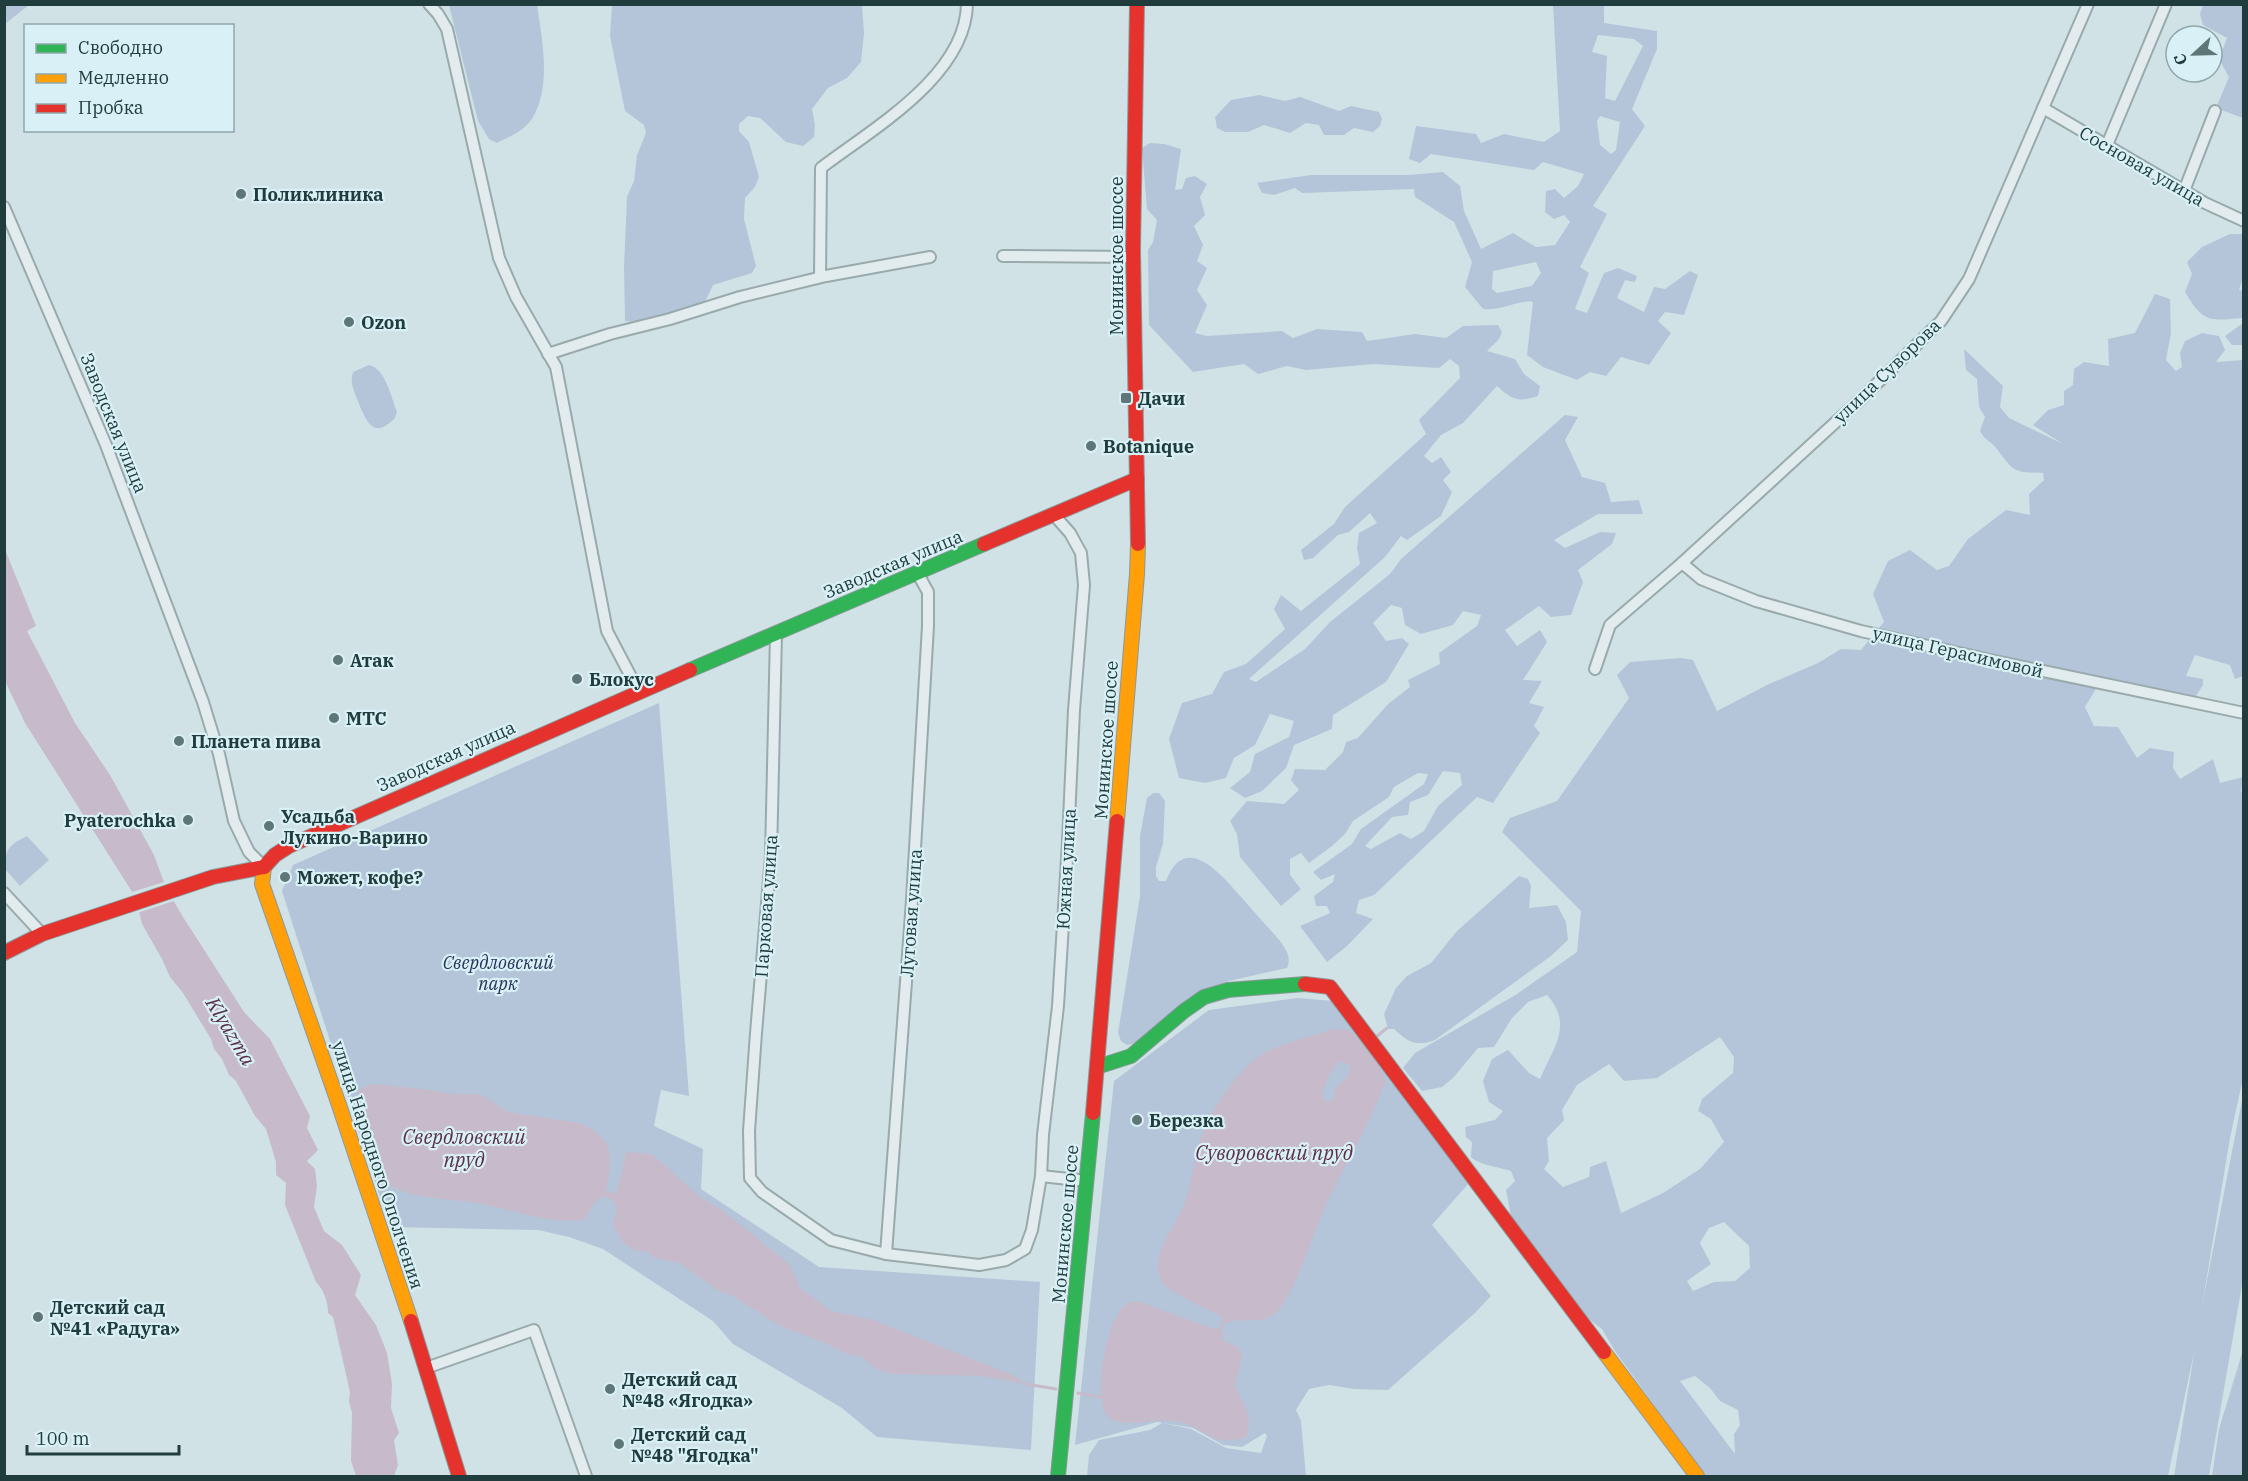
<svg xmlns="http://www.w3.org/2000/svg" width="2248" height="1481" font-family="'IBM Plex Serif',serif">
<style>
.green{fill:#b4c5d9;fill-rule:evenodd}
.water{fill:#c7baca;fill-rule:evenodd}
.pier{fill:#d1e2e6}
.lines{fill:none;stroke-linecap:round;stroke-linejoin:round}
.stream{stroke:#c7baca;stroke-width:3}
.street-casing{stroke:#99aaac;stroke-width:14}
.fast-casing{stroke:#8a9a9c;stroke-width:16}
.slow-casing{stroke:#8a9a9c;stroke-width:16}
.jam-casing{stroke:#8a9a9c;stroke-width:16}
.street{stroke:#e2ebee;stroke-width:10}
.fast{stroke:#30b455;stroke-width:14}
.slow{stroke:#ff9f0a;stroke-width:14}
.jam{stroke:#e5322d;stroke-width:14}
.poi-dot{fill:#5e7678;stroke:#d8f0f6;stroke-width:2}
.labels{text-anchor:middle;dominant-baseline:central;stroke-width:4.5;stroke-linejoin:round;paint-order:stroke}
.street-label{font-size:18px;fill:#203c3c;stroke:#d8f0f6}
.poi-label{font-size:18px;font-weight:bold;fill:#203c3c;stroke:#d8f0f6;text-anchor:start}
.park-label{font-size:18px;font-style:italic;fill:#273359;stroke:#d8f0f6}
.water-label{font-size:20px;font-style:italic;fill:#5c3048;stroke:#d8f0f6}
</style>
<rect width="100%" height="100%" fill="#d1e2e6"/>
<g class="green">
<polygon points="5,4 29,4 29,5 5,24"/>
<path d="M449,5H537C542,40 552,86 532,119C524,131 509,137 497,143L489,139L478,121Z"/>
<polygon points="612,5 862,5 864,33 861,62 847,78 828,88 812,109 815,125 814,137 803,146 786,142 760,118 748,116 739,124 739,131 749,142 759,177 755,187 745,198 744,219 756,266 752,273 713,285 705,302 690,311 641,323 625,321 624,267 627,197 634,181 637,155 646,133 644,125 625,111 610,36"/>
<path d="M1553,5H1604V23L1657,31V49L1632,109L1645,126L1593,206L1607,214L1580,267L1589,273L1575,309L1587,313L1604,273L1618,268L1637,276L1635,282L1625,280L1617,298L1644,312L1654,287L1665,289L1690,271L1698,275L1684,315L1665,312L1658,321L1671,333L1649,365L1621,357L1606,376L1590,372L1577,380L1543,367L1527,355L1533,302C1521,299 1501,311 1483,309L1465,287L1472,262L1454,222L1415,197L1414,189L1302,193L1295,188L1274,195L1262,193L1257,183L1311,175H1409L1443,172L1460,186L1464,211L1481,249L1513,233L1536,247L1555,245L1570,222L1564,215L1554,219L1545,212L1546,191L1555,189L1564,198L1578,186L1584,174L1543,162L1534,170L1431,154L1420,163L1409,159L1416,126L1476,134L1481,143L1504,134L1544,142L1560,131ZM1598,35L1634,39L1643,46L1615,101L1605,98L1607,56L1592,52ZM1600,116L1620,122L1616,150L1611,154L1600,145L1597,121ZM1536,262L1541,273L1532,286L1497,293L1492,289L1493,271Z"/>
<polygon points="2203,5 2243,5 2243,118 2216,108 2229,77 2219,59 2227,38 2203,25 2200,14"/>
<polygon points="1259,95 1285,101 1300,97 1339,111 1351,106 1379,112 1382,119 1380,126 1373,132 1354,128 1344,135 1324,135 1319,125 1306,123 1290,133 1264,125 1248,132 1225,132 1217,128 1215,117 1231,100"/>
<path d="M1150,143L1164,144L1181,149L1175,190L1182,189L1186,178L1195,176L1207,184L1200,197L1205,215L1194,226L1203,245L1197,261L1207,268L1197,290L1207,305L1195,333L1207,336L1282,331L1293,338L1317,329L1362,332L1367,341L1415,334L1446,338L1463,326L1498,325L1502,332L1499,339L1487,351L1515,359L1524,374L1540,386L1538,396C1518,403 1511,399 1497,386L1463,423L1441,435L1424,456L1432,463L1441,457L1451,472L1443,480L1452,492L1441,516L1407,540L1401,536L1385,557L1249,679L1256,682L1305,649L1330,622L1390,574L1401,559L1565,415L1578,417L1565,440L1582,477L1605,483L1611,502L1639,500L1643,514H1598L1554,540L1565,548L1600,532L1616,533L1612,544L1578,570L1583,582L1571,615L1551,617L1539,606L1505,630L1517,646L1540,630L1547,642L1523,680L1542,681L1529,703L1544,707L1534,726L1540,733L1493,803L1477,797L1374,895L1359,900L1356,913L1373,919L1347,946L1327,962L1300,926L1330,913L1327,906H1316L1314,896L1333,882L1335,874L1321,880L1313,872L1352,844L1361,829L1424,784L1428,774L1418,773L1394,787L1389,797L1353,821L1345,834L1332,846L1309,863L1301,853L1290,859V875L1301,889L1281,906L1240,857L1237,834L1230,821L1247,801L1284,804L1299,790L1291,780L1295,769L1325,770L1343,752L1346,742L1358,738L1388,704L1410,687L1408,680L1440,664L1439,653L1477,626L1481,615L1463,611L1453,625L1421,634L1405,625L1402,608L1391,605L1373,623L1386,641L1402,638L1409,644L1386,682L1333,715L1332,729L1294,745L1286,768L1262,791L1245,798L1230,788L1250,772L1255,754L1289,737L1294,721L1270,714L1255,745L1234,758L1226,778L1205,783L1179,778L1169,739L1182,703L1212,694L1224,672L1246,664L1285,629L1274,609L1281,595L1301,611L1360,564L1357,548L1359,533L1377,523L1370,513L1349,532L1338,535L1313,558L1304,560L1301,550L1334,524L1345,507L1426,434L1419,420L1460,378L1459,366L1450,359L1439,368L1373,364L1306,370L1287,366L1258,374L1244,364L1193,372L1149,325L1148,250L1153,242L1157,220L1147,209L1142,148ZM1443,771L1460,773L1462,785L1438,806L1424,831L1411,839L1400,833L1371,849L1365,846L1392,817L1408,815L1410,802L1428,795Z"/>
<path d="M2230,234H2243V278L2239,290L2243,291V318C2210,321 2203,323 2185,292L2192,274L2187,262L2202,247Z"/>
<path d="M2155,294L2170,299L2171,333L2166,360L2176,371L2182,367L2180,353L2185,341L2202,333L2219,336L2225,350L2216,362L2243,360V676L2235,679L2230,665L2195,655L2186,676L2203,679V685L2192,702L2100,682L2085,707L2094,726L2118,727L2137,758L2150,748L2174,752L2173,768L2180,779L2213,759L2220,783L2243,777L2241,792L2244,794L2243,1078L2230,1138L2202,1306L2243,1095V1279L2209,1476H2174L2195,1348L2168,1476H1705L1615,1351L1602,1329L1586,1317L1511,1216L1506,1190L1515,1181L1511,1171C1499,1167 1479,1165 1471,1157L1472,1142L1466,1137L1465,1127L1495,1120L1503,1111L1489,1102L1483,1081L1492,1059L1508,1050L1529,1073L1540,1079C1553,1048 1574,1025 1547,995L1528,1002L1512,1018L1494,1047L1478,1048L1453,1078L1442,1087L1422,1091L1403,1068L1415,1053L1517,994L1577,952L1581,911L1502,832L1510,818L1557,801L1629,698L1617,675L1630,662L1681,658L1693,660L1717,711L1769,684L1818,663L1841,649L1861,650L1884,622L1873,594L1888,561L1910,550L1937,570L1949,566L1968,539L2006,510L2030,515L2029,494L2044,480L2043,473C2011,472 2015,472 1996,448C1990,440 1985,441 1980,431L1985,417L1979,407L1977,379L1966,370L1964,349L2003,386L2000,407L2009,418L2063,444L2033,425L2048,410L2064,405V391L2073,385L2074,369L2084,362L2109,366L2108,339L2135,333ZM1720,1037L1734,1057L1733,1073L1702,1099L1698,1111L1711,1119L1724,1142L1700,1169L1663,1193L1621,1213L1606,1161L1590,1167L1589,1177L1563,1187L1544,1169L1549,1161L1547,1138L1564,1120L1562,1110L1577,1085L1609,1064L1624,1081L1657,1078ZM1724,1222L1749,1246L1750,1268L1735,1281L1714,1282L1693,1291L1687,1281L1711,1264L1700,1243L1709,1228ZM1695,1376L1710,1388L1720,1401L1738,1410L1740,1425L1734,1434L1735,1454L1680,1381Z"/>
<polygon points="2243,323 2243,345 2232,345 2225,336"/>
<path d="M369,365C386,369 391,397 397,412L395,418C375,439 367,424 359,404C355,392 349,384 353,372Z"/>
<polygon points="659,703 689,1096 661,1090 654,1126 703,1149 701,1189 819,1267 1040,1282 1031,1450 877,1437 842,1408 733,1344 713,1321 603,1249 569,1237 538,1230 392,1227 379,1194 282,891 293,865"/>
<path d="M1153,793H1159L1165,801L1163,844L1156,867V876L1159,881H1166C1185,830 1222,875 1242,898C1254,912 1267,926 1280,941C1286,950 1292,957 1287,968L1229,981L1195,994L1137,1043L1127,1045L1121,1041L1118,1033L1140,896V836L1147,798Z"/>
<path d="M27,836L49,860L20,886L5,869C4,850 10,844 27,836Z"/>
<path d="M1519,876L1528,879L1531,886L1529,908L1557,905L1566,922L1568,940L1551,956L1435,1040C1415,1047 1408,1042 1394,1029H1388L1384,1014L1396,988L1407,976L1431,963L1457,931Z"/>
<path d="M1297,998L1334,1001L1468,1184L1432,1225L1491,1296L1476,1312L1388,1390L1354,1389L1329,1385L1309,1389L1296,1410L1301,1421L1306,1476H1087L1089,1455L1099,1440L1150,1430L1162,1423L1157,1422L1075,1445L1114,1081L1209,1010ZM1163,1423L1193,1428L1223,1445L1242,1447L1265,1433L1267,1436L1261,1453L1226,1448L1191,1429Z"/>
<polygon points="2243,1350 2243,1476 2212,1476 2219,1429"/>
</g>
<g class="water">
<path d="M4,547L36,626L27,631L75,723L110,775L154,855L166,888L183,917L244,1012L270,1039L310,1116L307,1128L318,1150L307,1161L315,1169L317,1186L314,1207L324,1231L342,1245L361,1275L355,1295L376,1325L387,1353L392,1384L391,1408L399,1433L394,1440L398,1465L394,1476H356L351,1461L352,1413L349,1401L350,1392L333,1317L328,1313C328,1302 324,1290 316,1282L285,1205L286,1183L276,1175V1162L266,1129L255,1116L236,1081L229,1075L222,1059L214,1049L211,1039L183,993L170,977L162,959L142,924L136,898L25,723L5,681Z"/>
<path d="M1332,1029C1340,1029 1348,1028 1354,1034C1364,1043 1382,1069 1386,1081C1369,1126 1343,1166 1324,1209C1313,1234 1293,1301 1273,1315C1260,1325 1238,1316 1224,1324L1222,1323V1317C1210,1310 1170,1293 1163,1283C1146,1259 1174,1229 1183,1207C1192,1186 1193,1162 1200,1141C1210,1112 1230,1082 1252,1062C1272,1043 1307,1039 1332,1029ZM1341,1061L1350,1066C1350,1078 1342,1081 1335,1089L1333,1100L1327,1102L1322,1095C1325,1083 1331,1068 1341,1061Z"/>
<path d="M376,1084L429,1090L453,1094H480L508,1112L579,1123L595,1131L606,1142L610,1156L609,1177L606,1192L616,1193L621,1177L626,1152L652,1154L701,1198L722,1210L789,1264L800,1288L831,1311L873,1320L1015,1376L1026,1384L982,1376L894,1374L878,1370L860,1356L849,1355L823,1342L780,1326L733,1296L719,1291L679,1263L655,1258L648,1252L636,1250L627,1246L620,1239L613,1224C616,1211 622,1204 605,1196L595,1202L584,1220C549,1224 515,1210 481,1204C454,1198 416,1200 391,1186C378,1179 353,1109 358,1094C361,1086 368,1085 376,1084Z"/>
<path d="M1129,1302H1140L1214,1329L1222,1328L1223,1341L1238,1347L1242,1357L1235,1385L1249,1416L1247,1437C1208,1449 1208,1426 1175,1421C1156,1418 1127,1428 1111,1419C1090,1407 1105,1314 1129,1302Z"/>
</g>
<polygon class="pier" points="167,881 177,900 137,913 129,893"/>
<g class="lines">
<g class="stream">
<polyline points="1376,1037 1387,1028"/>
<polyline points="1221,1327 1223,1324"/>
<polyline points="1026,1384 1056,1389"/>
<polyline points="1078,1393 1101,1397"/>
</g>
<defs>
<g id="street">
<polyline points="429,4 438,14 447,29 499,258 516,297 556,367 607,631 639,692"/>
<polyline points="2043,108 2205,203 2244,221"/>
<polyline points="2107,145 2166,4"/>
<polyline points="2184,191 2215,111"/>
<polyline points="4,207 106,445 203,702 219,754 234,821 249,852 264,867"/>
<polyline points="1003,256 1133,257"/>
<path d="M820,277L821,168C872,129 966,76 967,4"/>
<polyline points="548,354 610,334 670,319 740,297 826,276 930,257"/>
<polyline points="1682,563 1701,579 1756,601 1861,631 1995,661 2244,713"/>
<polyline points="776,634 771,856 756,1033 749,1131 750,1178 762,1192 831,1240 886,1254 979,1265 1006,1260 1025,1249 1032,1230 1041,1176 1043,1135 1058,1006 1068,842 1074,710 1084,585 1081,553 1070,533 1054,515"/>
<polyline points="1595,669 1610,625 1682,563 1862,398 1941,321 1969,279 2088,4"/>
<polyline points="4,893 42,934"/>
<polyline points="1041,1176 1087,1181"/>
<polyline points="886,1254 912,900 928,626 928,592 918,574"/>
<polyline points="426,1368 534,1330 586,1476"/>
</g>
<g id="fast">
<polyline points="690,670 984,544"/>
<polyline points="1097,1067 1131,1056 1184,1011 1204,997 1228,990 1305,984"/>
<polyline points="1058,1476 1093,1113"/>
</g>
<g id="slow">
<polyline points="1117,821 1137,574 1138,544"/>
<polyline points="264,867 262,884 339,1105 411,1321"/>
<polyline points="1604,1352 1697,1476"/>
</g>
<g id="jam">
<polyline points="1137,4 1133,250 1138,544"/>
<polyline points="984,544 1137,479"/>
<polyline points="264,867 275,855 289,846 690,670"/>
<polyline points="4,953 42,934 213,877 264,867"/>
<polyline points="1305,984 1330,987 1604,1352"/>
<polyline points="1093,1113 1117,821"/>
<polyline points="411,1321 459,1476"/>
</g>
</defs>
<use href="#street" class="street-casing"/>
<use href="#fast" class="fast-casing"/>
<use href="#slow" class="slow-casing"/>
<use href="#jam" class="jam-casing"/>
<use href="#street" class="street"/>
<use href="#fast" class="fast"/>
<use href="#slow" class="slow"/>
<use href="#jam" class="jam"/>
</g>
<g class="poi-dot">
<circle cx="241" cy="194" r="6"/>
<circle cx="349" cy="322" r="6"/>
<rect x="1120" y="392" width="12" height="12" rx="3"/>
<circle cx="1091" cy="446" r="6"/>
<circle cx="338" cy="660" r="6"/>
<circle cx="577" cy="679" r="6"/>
<circle cx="334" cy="718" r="6"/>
<circle cx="179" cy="741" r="6"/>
<circle cx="188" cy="820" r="6"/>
<circle cx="269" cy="826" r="6"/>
<circle cx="285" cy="877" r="6"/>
<circle cx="1137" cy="1120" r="6"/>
<circle cx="38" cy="1317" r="6"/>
<circle cx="610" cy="1389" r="6"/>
<circle cx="619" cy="1444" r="6"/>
</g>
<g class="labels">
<g class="street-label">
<text transform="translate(2142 166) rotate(30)">Сосновая улица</text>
<text transform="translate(1116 256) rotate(-90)">Монинское шоссе</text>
<text transform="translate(1887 371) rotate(-44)">улица Суворова</text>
<text transform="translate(114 423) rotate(68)">Заводская улица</text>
<text transform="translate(893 564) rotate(-23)">Заводская улица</text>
<text transform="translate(1958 652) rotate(13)">улица Герасимовой</text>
<text transform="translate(1106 740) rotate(-86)">Монинское шоссе</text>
<text transform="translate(446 756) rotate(-24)">Заводская улица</text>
<text transform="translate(1066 869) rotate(-87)">Южная улица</text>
<text transform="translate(766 906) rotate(-86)">Парковая улица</text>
<text transform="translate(911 913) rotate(-86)">Луговая улица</text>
<text transform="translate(378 1165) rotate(72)">улица Народного Ополчения</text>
<text transform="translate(1065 1224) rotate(-85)">Монинское шоссе</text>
</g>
<g class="poi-label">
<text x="253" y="194">Поликлиника</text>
<text x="361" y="322">Ozon</text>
<text x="1138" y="398">Дачи</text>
<text x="1103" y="446">Botanique</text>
<text x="350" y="660">Атак</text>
<text x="589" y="679">Блокус</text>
<text x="346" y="718">МТС</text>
<text x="191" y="741">Планета пива</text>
<text x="281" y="816">Усадьба<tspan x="281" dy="21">Лукино-Варино</tspan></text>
<text x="176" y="820" text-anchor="end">Pyaterochka</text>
<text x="297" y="877">Может, кофе?</text>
<text x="1149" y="1120">Березка</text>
<text x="50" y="1307">Детский сад<tspan x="50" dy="21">№41 «Радуга»</tspan></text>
<text x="622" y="1379">Детский сад<tspan x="622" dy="21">№48 «Ягодка»</tspan></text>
<text x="631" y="1434">Детский сад<tspan x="631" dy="21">№48 "Ягодка"</tspan></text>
</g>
<g class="park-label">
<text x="498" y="962">Свердловский<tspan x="498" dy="21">парк</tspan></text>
</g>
<g class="water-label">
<text transform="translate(231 1031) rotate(59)">Klyazma</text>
<text x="464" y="1136">Свердловский<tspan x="464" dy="23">пруд</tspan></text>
<text x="1274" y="1152">Суворовский пруд</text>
</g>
</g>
<rect width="2248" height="1481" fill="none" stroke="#203c3c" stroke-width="12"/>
<rect x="24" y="24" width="210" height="108" fill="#d8f0f6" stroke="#8ea8ac" stroke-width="1.5"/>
<rect x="36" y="44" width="30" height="9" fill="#30b455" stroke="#8ea8ac" stroke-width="1.5"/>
<text x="78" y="54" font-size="18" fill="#203c3c">Свободно</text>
<rect x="36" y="74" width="30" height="9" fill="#ff9f0a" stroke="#8ea8ac" stroke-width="1.5"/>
<text x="78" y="84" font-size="18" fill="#203c3c">Медленно</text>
<rect x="36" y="104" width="30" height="9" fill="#e5322d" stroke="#8ea8ac" stroke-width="1.5"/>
<text x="78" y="114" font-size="18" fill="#203c3c">Пробка</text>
<g transform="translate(2194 54) rotate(248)"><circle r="28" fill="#d8f0f6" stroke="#8ea8ac" stroke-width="1.5"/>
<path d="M0-4.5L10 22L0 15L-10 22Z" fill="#5e7678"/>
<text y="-9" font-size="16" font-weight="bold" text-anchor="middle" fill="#203c3c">С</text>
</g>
<path d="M27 1445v9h152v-9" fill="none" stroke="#203c3c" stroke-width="3"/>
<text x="36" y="1445" font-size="18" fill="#203c3c" stroke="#d8f0f6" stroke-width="4.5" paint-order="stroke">100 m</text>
</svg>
